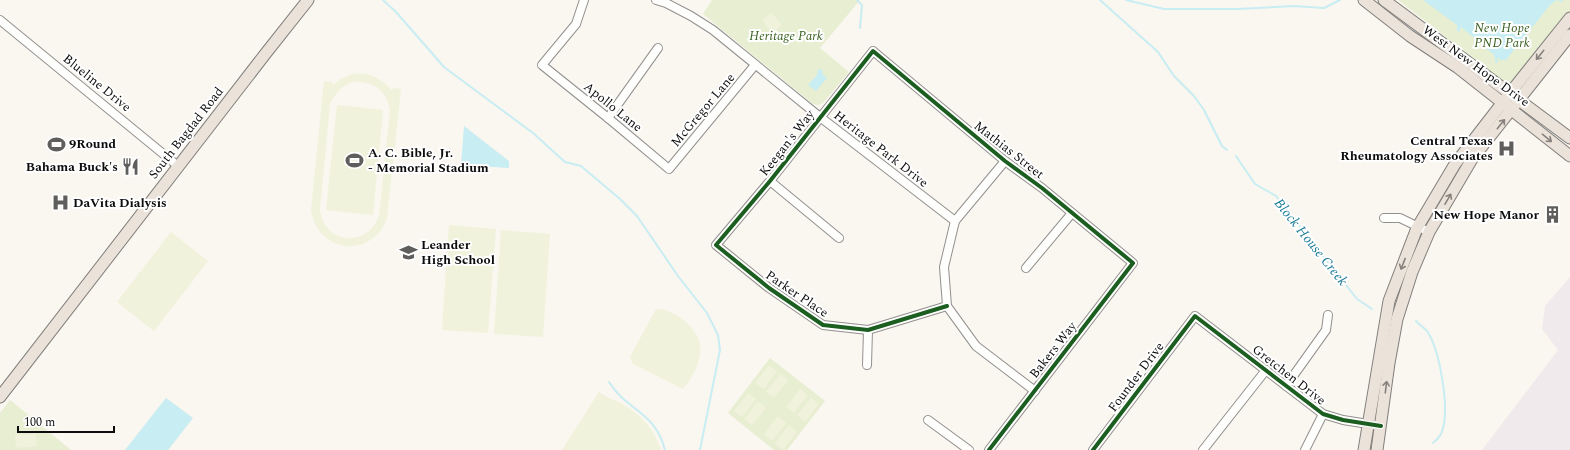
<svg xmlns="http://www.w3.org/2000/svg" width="1570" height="450" font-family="Spectral,serif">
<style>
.industrial{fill:#f0eaed}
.green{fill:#e8eed1}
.pitch{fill:#f1f2db;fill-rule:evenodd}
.water{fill:#c8edf2}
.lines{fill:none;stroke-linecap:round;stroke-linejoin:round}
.stream{stroke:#c8edf2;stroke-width:2}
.minor-casing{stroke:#93918f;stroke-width:10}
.major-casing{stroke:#807f7c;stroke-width:13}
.minor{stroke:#fefefd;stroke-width:8}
.major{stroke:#ebe2d9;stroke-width:11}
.cycleway-casing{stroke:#fff;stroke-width:6}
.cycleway{stroke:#1b5e20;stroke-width:4}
.oneway{stroke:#87827d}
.labels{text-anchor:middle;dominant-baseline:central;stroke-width:4;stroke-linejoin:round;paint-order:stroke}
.park-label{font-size:13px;font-style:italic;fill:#3b6120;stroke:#fff}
.street-label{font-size:13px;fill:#0c0c0c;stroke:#fff}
.poi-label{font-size:13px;font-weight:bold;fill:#0c0c0c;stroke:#fff;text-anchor:start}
.water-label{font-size:14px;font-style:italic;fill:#1b7c98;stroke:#fff}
</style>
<rect width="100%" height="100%" fill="#faf6f0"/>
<polygon class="industrial" points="1570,277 1570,450 1482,450 1558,350 1542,329 1545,306"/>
<g class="green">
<polygon points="712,0 860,0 820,48 849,72 823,103 818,105 813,104 703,14"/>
<polygon points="1398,0 1570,0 1570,10 1511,81 1509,83 1504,82"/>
<polygon points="770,358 825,401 787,450 774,450 728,413"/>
<polygon points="10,400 71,450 0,450 0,413"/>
</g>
<g class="pitch">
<polygon points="772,13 782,25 772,33 762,20"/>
<path d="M352,74C368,72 382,78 392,91L393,88L401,89L387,218C372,260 317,253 311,210L324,81L332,82L333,85L341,79ZM353,82C373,80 388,92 390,111L379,216C367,249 323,244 320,209L330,104C335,93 342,86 353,82Z"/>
<polygon points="337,105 383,110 373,215 326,210"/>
<polygon points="449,225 496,229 488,333 442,330"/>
<polygon points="501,230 550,234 543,337 494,334"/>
<polygon points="171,232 208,261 154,331 117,302"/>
<path d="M656,309C666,309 674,313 682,319C689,324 696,332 699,340C704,356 693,378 683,389L633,364L630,357Z"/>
<polygon points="769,365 777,371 764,389 755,383"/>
<polygon points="780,374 788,380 774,398 766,392"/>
<polygon points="800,389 808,395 794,413 786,407"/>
<path d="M599,392C607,398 615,400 624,405C641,414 655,431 661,450H562Z"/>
<polygon points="748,393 756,399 742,417 734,411"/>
<polygon points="811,398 819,404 805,422 797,415"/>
<polygon points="758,401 766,408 752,425 744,419"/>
<polygon points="778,416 786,423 772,441 764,434"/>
<polygon points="789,425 797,432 783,450 775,443"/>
<polygon points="36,434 37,446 16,448 15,435"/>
</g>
<g class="water">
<polygon points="1423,0 1563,0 1562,2 1557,0 1550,5 1506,60 1501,60 1497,58 1498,63 1495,62 1495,57 1493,54 1461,27 1459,32 1457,31 1457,25"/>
<polygon points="818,69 823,70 822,74 827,78 816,91 808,85 817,75"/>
<polygon points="464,126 509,161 509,168 461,165"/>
<polygon points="166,398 193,418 168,450 125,450"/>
</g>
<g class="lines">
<g class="stream">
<polyline points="383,0 396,12 444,67 533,133 565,162 581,166 620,199 637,216 678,276 707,313 718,335 720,350 700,450"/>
<polyline points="857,0 862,5 860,28"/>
<polyline points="1100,0 1158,52 1174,76 1194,96 1204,110 1222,146 1227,150"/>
<polyline points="1126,0 1164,9 1237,9 1294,6 1324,8 1340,0"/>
<polyline points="1236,156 1255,184 1276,196 1357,299 1372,309"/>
<path d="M1416,321C1419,324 1424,328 1427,331C1440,350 1449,406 1443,428C1442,434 1438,439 1433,443"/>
<path d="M609,382C628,412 655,411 665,450"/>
</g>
<defs>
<g id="minor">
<polyline points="584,0 576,24 542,65 608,118 669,169 755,65"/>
<polyline points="656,0 666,3 691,16 713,30 820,117 955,221"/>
<polyline points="0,20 178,166"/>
<polyline points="608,118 658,48"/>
<polyline points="1005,161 955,221 944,267 947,306 976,346 1035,391"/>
<polyline points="770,181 839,238"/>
<polyline points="1384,218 1400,218 1429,232"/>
<polyline points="1026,268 1072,213"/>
<polyline points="947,306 868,330 823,325 769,288 716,245 770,181 873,51 1005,161 1042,188 1133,263 989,450"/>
<polyline points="867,365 868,330"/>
<polyline points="1286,386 1326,330 1328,315"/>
<polyline points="928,420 969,450"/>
<polyline points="1093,450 1195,316 1323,414 1343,420 1381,426"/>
<polyline points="1203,450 1266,370"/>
<polyline points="1305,450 1323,414"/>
</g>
<g id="major">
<polyline points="1364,0 1410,36 1457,67 1570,156"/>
<polyline points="1384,0 1570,138"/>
<polyline points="0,397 266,53 308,0"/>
<polyline points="1364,450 1389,301 1417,228 1455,164 1510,93 1570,18"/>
<polyline points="1377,450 1389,363 1397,319 1412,272 1429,232 1472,159 1570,35"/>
</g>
</defs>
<use href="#minor" class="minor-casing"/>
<use href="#major" class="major-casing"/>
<use href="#minor" class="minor"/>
<use href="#major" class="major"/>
<defs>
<g id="cycleway">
<polyline points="947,306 868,330 823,325 769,288 716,245 770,181 873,51 1005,161 1042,188 1133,263 989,450"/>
<polyline points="1093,450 1195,316 1323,414 1343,420 1381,426"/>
</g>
</defs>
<use href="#cycleway" class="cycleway-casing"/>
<use href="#cycleway" class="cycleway"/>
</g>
<defs><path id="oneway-shaft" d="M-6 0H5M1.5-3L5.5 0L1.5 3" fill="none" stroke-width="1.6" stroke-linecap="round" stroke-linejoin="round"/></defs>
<g class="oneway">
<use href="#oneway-shaft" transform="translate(1540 55) rotate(129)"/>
<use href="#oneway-shaft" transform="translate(1501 124) rotate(-51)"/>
<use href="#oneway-shaft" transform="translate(1547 138) rotate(39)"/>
<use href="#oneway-shaft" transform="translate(1448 199) rotate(-60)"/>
<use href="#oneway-shaft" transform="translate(1403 264) rotate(111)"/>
<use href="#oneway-shaft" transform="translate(1386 387) rotate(-83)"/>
</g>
<defs>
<symbol id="stadium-bare" viewBox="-9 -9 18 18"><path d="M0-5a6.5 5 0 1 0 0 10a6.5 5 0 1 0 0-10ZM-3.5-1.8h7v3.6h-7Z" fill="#5f5e5c" stroke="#fff" stroke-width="2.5" paint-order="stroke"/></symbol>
<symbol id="hospital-bare" viewBox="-9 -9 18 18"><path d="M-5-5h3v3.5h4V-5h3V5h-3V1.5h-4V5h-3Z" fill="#5f5e5c" stroke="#fff" stroke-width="2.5" paint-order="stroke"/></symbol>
<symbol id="restaurant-bare" viewBox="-9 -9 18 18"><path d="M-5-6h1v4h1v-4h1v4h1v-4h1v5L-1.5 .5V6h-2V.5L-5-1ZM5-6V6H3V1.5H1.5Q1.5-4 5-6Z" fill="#5f5e5c" stroke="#fff" stroke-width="2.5" paint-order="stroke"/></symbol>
<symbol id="building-bare" viewBox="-9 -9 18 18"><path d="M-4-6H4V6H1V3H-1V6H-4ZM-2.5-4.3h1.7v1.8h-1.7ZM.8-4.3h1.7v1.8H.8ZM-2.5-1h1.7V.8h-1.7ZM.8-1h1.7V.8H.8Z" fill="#5f5e5c" stroke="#fff" stroke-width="2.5" paint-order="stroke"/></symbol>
<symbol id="school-bare" viewBox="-9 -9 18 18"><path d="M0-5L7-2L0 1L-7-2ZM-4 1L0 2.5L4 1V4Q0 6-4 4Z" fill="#5f5e5c" stroke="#fff" stroke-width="2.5" paint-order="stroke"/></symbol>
</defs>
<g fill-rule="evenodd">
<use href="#stadium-bare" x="44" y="132" width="25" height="25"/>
<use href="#hospital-bare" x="1494" y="136" width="25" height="25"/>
<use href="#stadium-bare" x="342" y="148" width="25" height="25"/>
<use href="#restaurant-bare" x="118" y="154" width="25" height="25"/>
<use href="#hospital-bare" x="48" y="190" width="25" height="25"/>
<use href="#building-bare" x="1540" y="202" width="25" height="25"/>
<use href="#school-bare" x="396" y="240" width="25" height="25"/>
</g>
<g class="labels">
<g class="park-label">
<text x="1502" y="28">New Hope<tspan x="1502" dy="15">PND Park</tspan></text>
<text x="786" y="36">Heritage Park</text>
</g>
<g class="street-label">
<text transform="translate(1476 66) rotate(36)">West New Hope Drive</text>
<text transform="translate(97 83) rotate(39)">Blueline Drive</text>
<text transform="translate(613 107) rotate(39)">Apollo Lane</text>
<text transform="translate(703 110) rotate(-50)">McGregor Lane</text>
<text transform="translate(186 133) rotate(-52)">South Bagdad Road</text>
<text transform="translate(787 143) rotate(-52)">Keegan's Way</text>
<text transform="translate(881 149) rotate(38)">Heritage Park Drive</text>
<text transform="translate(1009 150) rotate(38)">Mathias Street</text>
<text transform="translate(797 294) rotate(34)">Parker Place</text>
<text transform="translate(1053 350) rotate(-52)">Bakers Way</text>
<text transform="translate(1289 375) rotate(38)">Gretchen Drive</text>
<text transform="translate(1136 377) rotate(-53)">Founder Drive</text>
</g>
<g class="poi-label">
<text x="1493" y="141" text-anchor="end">Central Texas<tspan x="1493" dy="15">Rheumatology Associates</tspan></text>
<text x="69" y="144">9Round</text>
<text x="368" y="153">A. C. Bible, Jr.<tspan x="368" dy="15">- Memorial Stadium</tspan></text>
<text x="118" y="167" text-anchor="end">Bahama Buck's</text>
<text x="73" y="203">DaVita Dialysis</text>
<text x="1539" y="215" text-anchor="end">New Hope Manor</text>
<text x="421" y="245">Leander<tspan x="421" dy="15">High School</tspan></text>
</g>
<g class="water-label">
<text transform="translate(1311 242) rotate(51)">Block House Creek</text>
</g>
</g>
<path d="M18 426v6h96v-6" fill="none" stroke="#0c0c0c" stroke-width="2"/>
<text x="24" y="426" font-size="12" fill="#0c0c0c" stroke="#ffffff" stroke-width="3" paint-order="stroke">100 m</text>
</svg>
